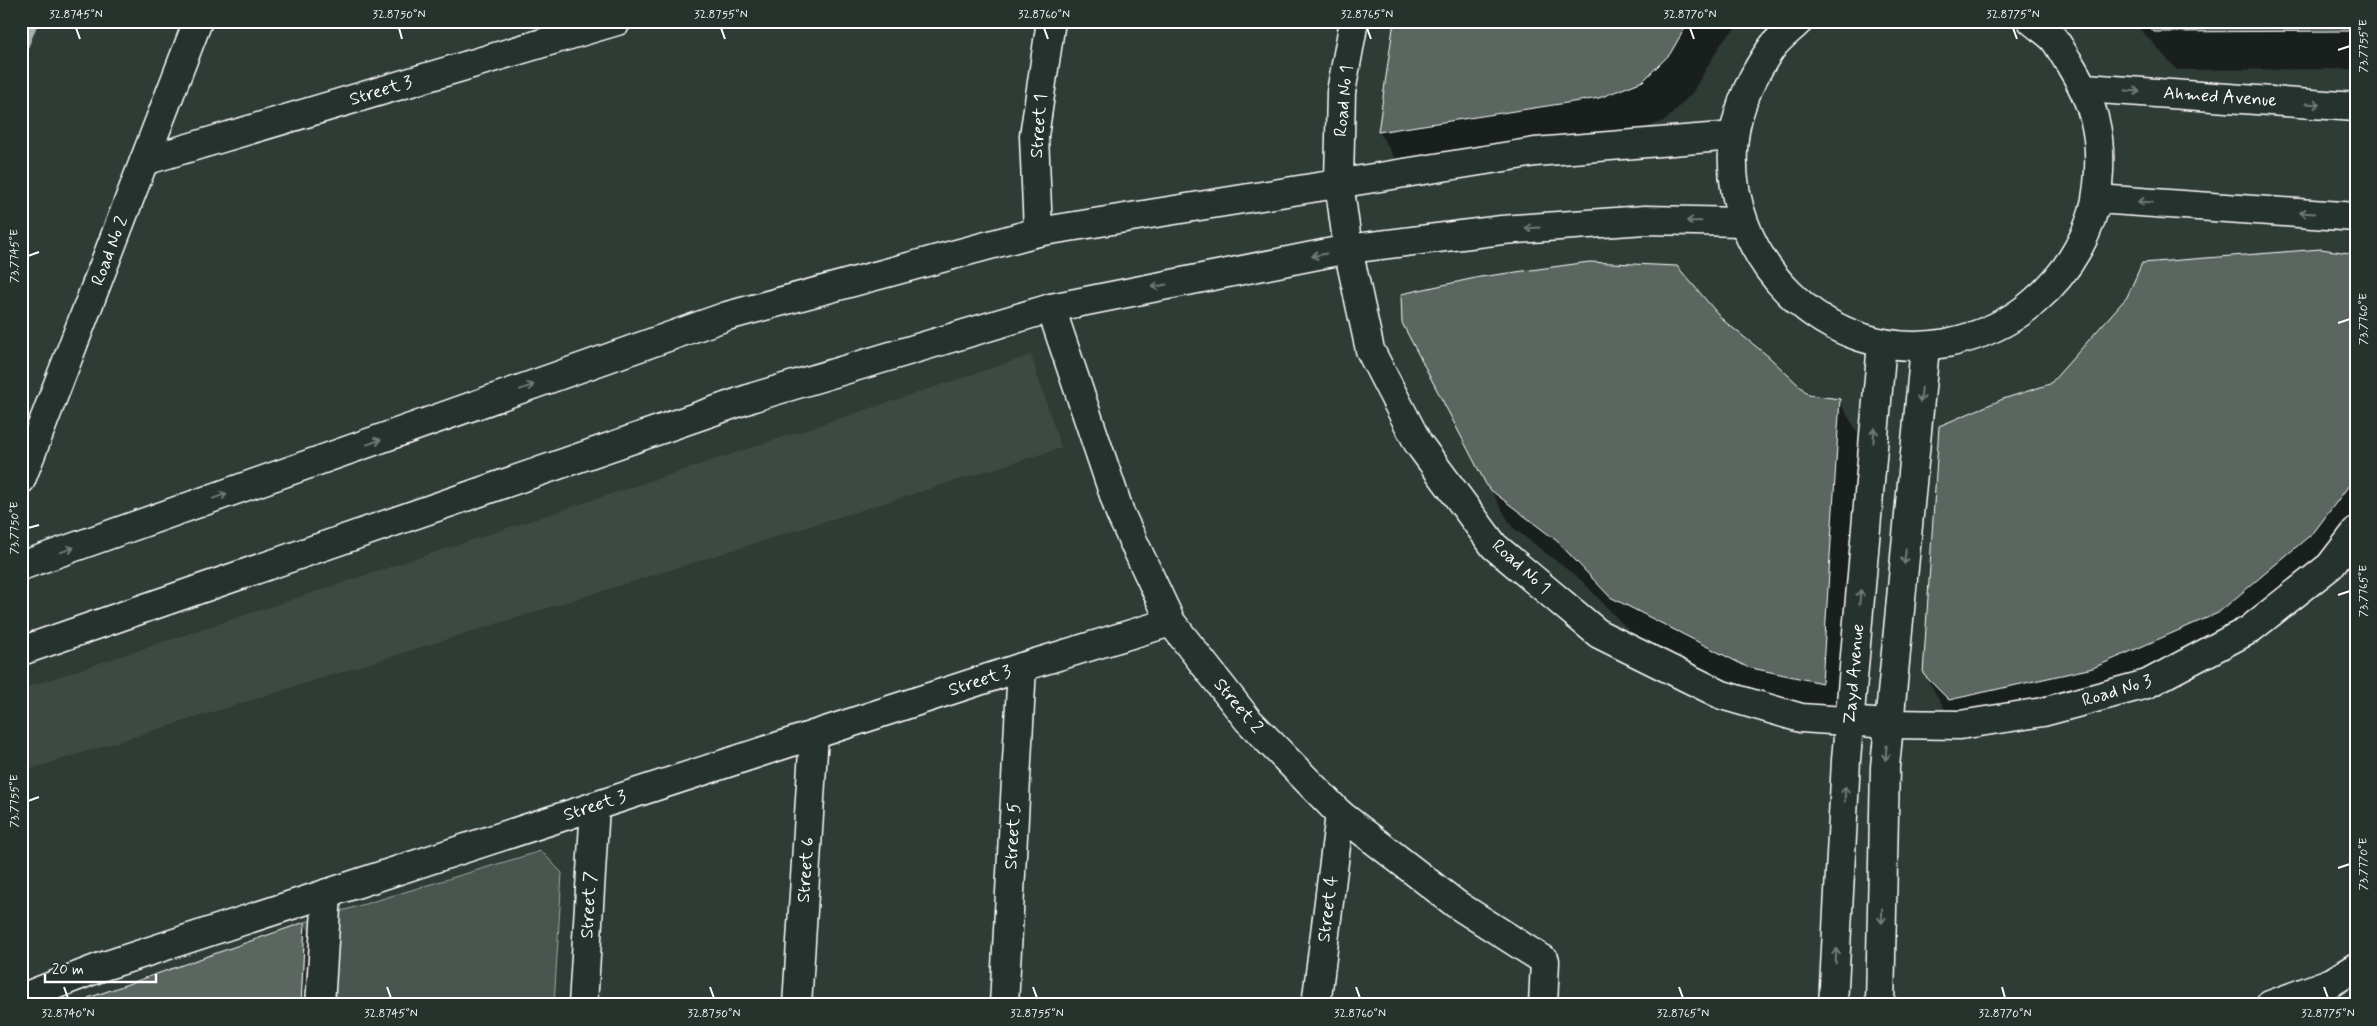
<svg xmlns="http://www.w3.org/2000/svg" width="2377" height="1026" font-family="Mynerve,sans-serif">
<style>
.built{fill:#3c4842}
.green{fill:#4a544f;stroke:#a4aaa7}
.shadow{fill:#0007}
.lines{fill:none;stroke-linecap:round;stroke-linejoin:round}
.stream{stroke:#a9afac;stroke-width:11}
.building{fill:#5b6661;stroke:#fff}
.minor-casing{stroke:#fff;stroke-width:31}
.minor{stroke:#26332d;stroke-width:28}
.oneway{stroke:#727a76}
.ticks{fill:none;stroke:#fff;stroke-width:2}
.labels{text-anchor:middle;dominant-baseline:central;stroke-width:5;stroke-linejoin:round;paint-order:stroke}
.street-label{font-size:18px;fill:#fff;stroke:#26332d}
.neatline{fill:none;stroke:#fff;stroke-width:2}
.ticks-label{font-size:12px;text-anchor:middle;fill:#fff}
</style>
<rect width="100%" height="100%" fill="#2f3b35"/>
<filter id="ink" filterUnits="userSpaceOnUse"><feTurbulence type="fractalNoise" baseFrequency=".02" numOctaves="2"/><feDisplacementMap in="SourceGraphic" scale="10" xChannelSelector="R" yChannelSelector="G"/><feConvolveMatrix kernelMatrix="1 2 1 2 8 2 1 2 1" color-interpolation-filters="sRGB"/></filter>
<g filter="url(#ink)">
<polygon class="built" points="1031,355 1061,448 21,772 21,689"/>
<polygon class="green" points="541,851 562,873 554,1005 301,1005 305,922"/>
<g class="shadow">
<polygon points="1395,21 1744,21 1724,39 1692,93 1666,120 1622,137 1401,170 1379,131"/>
<polygon points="2133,21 2356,21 2356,69 2177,70"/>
<polygon points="2356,255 2356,544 2336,571 2240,652 2116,707 1973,739 1947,713 1924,673 2051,385"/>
<polygon points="1723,321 1809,396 1839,401 1862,440 1844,722 1770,705 1634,636 1581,580 1512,527 1489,487"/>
<polygon points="304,923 327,962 325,1005 88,1005"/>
</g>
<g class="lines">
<polyline class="stream" points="21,51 33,21"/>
</g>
<g class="building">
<polygon points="1394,21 1689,21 1670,54 1643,81 1599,98 1378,132"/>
<polygon points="2144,21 2356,21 2356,31 2154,32"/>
<polygon points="2321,249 2356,254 2356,476 2314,532 2218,613 2093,668 1949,700 1923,674 1939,426 2003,399 2050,384 2127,297 2142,263"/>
<polygon points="1589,262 1677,266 1724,321 1768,356 1809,395 1840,399 1822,683 1747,667 1610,597 1557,541 1488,488 1402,323 1401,294 1480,277"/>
<polygon points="305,922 301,1005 87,1005 88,998"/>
</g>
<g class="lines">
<defs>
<g id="minor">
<polyline points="1354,21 1341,92 1339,182 1348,249 1370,350 1418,443 1494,546 1599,634 1722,695 1801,718 1889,724 1960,725 2043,712 2147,684 2249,630 2330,566 2356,532"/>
<path d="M1799,21C1791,29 1780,37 1773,46C1754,72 1738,105 1734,137C1720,257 1825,365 1947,343C1980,336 2009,324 2035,301C2069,272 2094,230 2098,185C2103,135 2094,103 2068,61C2063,54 2059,45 2053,38C2047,32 2039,27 2032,21"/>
<polyline points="2085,88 2356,107"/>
<polyline points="144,161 617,21"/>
<polyline points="2097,199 2356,217"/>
<polyline points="1038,232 1034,136 1051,21"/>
<polyline points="1051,308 1120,513 1171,622 1248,720 1340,814 1456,904 1545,961 1543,1005"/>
<polyline points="21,480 198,21"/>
<polyline points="21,566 727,316 1038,232 1535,152 1734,136"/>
<polyline points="21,651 754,397 1051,308 1348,249 1502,230 1645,220 1743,222"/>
<polyline points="21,998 101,967 1022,667 1171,622"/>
<polyline points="320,1005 327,893"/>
<polyline points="583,1005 595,806"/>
<polyline points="797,1005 814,735"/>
<polyline points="1004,1005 1022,667"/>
<polyline points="1316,1005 1340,814"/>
<polyline points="1833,1005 1846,760 1882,343"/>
<polyline points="1880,1005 1885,767 1925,347"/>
<polyline points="2270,1005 2332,982 2356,967"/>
</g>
</defs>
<use href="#minor" class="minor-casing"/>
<use href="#minor" class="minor"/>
</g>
<defs><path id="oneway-shaft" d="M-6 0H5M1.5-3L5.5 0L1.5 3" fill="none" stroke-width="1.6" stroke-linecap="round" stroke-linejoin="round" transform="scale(1.25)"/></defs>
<g class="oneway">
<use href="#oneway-shaft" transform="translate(2133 91) rotate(4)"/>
<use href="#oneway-shaft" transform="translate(2313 104) rotate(4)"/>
<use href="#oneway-shaft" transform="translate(2145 202) rotate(-176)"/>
<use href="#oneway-shaft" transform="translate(2307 213) rotate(-176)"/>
<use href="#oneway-shaft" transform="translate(1694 221) rotate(-179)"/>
<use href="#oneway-shaft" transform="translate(1532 228) rotate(176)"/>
<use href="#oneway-shaft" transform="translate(1319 255) rotate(169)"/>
<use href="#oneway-shaft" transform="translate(1159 286) rotate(169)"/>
<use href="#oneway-shaft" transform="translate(527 387) rotate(-20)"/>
<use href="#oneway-shaft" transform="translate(1921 395) rotate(96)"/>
<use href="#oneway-shaft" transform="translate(1874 435) rotate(-85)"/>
<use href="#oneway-shaft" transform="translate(374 442) rotate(-20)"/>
<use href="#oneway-shaft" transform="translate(220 496) rotate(-20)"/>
<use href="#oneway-shaft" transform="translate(67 550) rotate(-20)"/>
<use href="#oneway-shaft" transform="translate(1905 557) rotate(96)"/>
<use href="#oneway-shaft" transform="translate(1860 597) rotate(-85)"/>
<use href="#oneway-shaft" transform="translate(1886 753) rotate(95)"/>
<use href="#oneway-shaft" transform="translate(1845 794) rotate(-87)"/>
<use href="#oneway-shaft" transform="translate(1882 916) rotate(91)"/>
<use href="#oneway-shaft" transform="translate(1836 956) rotate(-87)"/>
</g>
</g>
<path class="ticks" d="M76,28L80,39M399,28L402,39M721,28L725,39M1044,28L1048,39M1367,28L1371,39M1690,28L1694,39M2013,28L2017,39M2338,50L2350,46M28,256L39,252M2338,323L2350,319M28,528L39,525M2338,595L2350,591M28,801L39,797M2338,868L2350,864M64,987L68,998M387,987L391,998M710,987L714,998M1033,987L1037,998M1356,987L1360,998M1679,987L1683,998M2002,987L2005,998M2324,987L2328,998"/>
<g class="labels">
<g class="street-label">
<text transform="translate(381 91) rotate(-17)">Street 3</text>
<text transform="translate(2220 97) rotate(4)">Ahmed Avenue</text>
<text transform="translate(1344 101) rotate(-85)">Road No 1</text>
<text transform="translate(1039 126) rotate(-86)">Street 1</text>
<text transform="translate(110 251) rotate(-69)">Road No 2</text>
<text transform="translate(1521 567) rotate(42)">Road No 1</text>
<text transform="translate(1854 674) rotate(-85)">Zayd Avenue</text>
<text transform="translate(980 681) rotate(-18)">Street 3</text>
<text transform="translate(2117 691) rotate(-17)">Road No 3</text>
<text transform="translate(1238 706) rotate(50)">Street 2</text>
<text transform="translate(595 806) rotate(-18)">Street 3</text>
<text transform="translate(1013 836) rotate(-87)">Street 5</text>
<text transform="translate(806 870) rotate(-86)">Street 6</text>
<text transform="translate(589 905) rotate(-87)">Street 7</text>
<text transform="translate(1328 909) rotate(-83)">Street 4</text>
</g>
</g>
<rect width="2377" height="1026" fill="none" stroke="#26332d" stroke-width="55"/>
<path d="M45 974v8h111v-8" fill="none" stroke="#ffffff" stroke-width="2.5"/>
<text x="52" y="974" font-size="15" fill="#ffffff" stroke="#26332d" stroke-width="4" paint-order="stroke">20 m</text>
<rect x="28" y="28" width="2322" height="970" class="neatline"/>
<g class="ticks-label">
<text x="76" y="18">32.8745°N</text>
<text x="399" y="18">32.8750°N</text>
<text x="721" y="18">32.8755°N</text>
<text x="1044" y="18">32.8760°N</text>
<text x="1367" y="18">32.8765°N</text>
<text x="1690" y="18">32.8770°N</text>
<text x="2013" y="18">32.8775°N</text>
<text transform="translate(2363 46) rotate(-90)" y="4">73.7755°E</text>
<text transform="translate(14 256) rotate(-90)" y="4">73.7745°E</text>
<text transform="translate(2363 319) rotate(-90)" y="4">73.7760°E</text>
<text transform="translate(14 528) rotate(-90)" y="4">73.7750°E</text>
<text transform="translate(2363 591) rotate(-90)" y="4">73.7765°E</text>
<text transform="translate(14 801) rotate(-90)" y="4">73.7755°E</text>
<text transform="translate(2363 864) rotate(-90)" y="4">73.7770°E</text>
<text x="68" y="1017">32.8740°N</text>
<text x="391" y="1017">32.8745°N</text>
<text x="714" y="1017">32.8750°N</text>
<text x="1037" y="1017">32.8755°N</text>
<text x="1360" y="1017">32.8760°N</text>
<text x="1683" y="1017">32.8765°N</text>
<text x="2005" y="1017">32.8770°N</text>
<text x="2328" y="1017">32.8775°N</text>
</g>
</svg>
